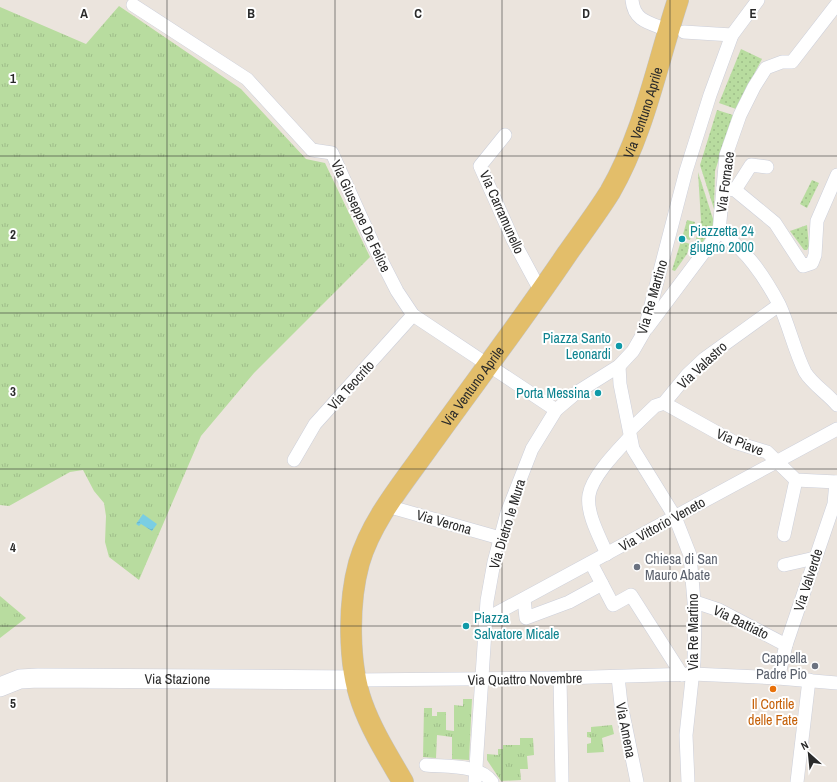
<svg xmlns="http://www.w3.org/2000/svg" width="837" height="782" font-family="'Archivo Narrow',sans-serif">
<style>
.grass{fill:url(#grass-tufts)}
.garden{fill:url(#garden-dots)}
.water{fill:url(#water-ripples)}
.lines{fill:none;stroke-linecap:round;stroke-linejoin:round}
.street-casing{stroke:#cccfda;stroke-width:14}
.secondary-casing{stroke:#cccfda;stroke-width:20}
.primary-casing{stroke:#c3c3c3;stroke-width:22}
.street{stroke:#fff;stroke-width:13}
.secondary{stroke:#fff;stroke-width:19}
.primary{stroke:#e3be6a;stroke-width:21}
.grid{fill:none;stroke:#2a2a2a;stroke-width:1;stroke-opacity:0.55}
.culture-dot{fill:#0f9aa8;stroke:#fff;stroke-width:1.5}
.worship-dot{fill:#6b7280;stroke:#fff;stroke-width:1.5}
.food-dot{fill:#e8710a;stroke:#fff;stroke-width:1.5}
.labels{text-anchor:middle;dominant-baseline:central;stroke-width:4;stroke-linejoin:round;paint-order:stroke}
.street-label{font-size:14px;fill:#2a2a2a;stroke:#fff}
.culture-label{font-size:14px;fill:#0d838f;stroke:#fff;text-anchor:start}
.worship-label{font-size:14px;fill:#5b616d;stroke:#fff;text-anchor:start}
.food-label{font-size:14px;fill:#c56008;stroke:#fff}
.grid-label{font-size:13px;text-anchor:middle;font-weight:bold;fill:#2a2a2a;stroke:#fff;stroke-width:4;stroke-linejoin:round;paint-order:stroke}
</style>
<defs>
<pattern id="grass-tufts" width="24" height="20" patternUnits="userSpaceOnUse"><rect width="24" height="20" fill="#b8dc9f"/><path d="M3 7l-1-3M5 7V3M7 7l1-3M15 17l-1-3M17 17v-4M19 17l1-3" fill="none" stroke="#9ebd89"/></pattern>
<pattern id="garden-dots" width="8" height="8" patternUnits="userSpaceOnUse"><rect width="8" height="8" fill="#b8dc9f"/><path d="M2 2h.1M6 6h.1" fill="none" stroke="#9ebd89" stroke-width="1.8" stroke-linecap="round"/></pattern>
<pattern id="water-ripples" width="26" height="14" patternUnits="userSpaceOnUse"><rect width="26" height="14" fill="#7acee3"/><path d="M2 4q2-2 4 0t4 0M15 11q2-2 4 0t4 0" fill="none" stroke="#6ab1c3"/></pattern>
</defs>
<rect width="100%" height="100%" fill="#ebe4dd"/>
<g class="grass">
<polygon points="119,6 241,89 306,159 325,163 370,257 254,373 201,436 139,580 109,557 105,542 106,516 104,503 94,491 83,470 70,472 9,506 0,505 0,7 86,44"/>
<polygon points="0,596 26,618 0,638"/>
<polygon points="463,699 472,699 469,760 452,759 452,737 437,735 436,758 423,757 424,708 432,708 432,716 437,716 437,712 446,712 446,730 454,731 454,705 463,706"/>
<polygon points="612,725 614,734 602,738 604,752 587,753 587,744 591,743 591,738 587,737 587,732 591,732 591,727"/>
<polygon points="520,738 533,738 534,755 527,756 528,769 520,769 521,780 501,781 487,760 487,754 498,755 498,749 503,749 503,745 520,745"/>
</g>
<g class="garden">
<polygon points="741,49 762,59 736,109 719,103"/>
<polygon points="717,110 733,115 715,171 714,209 700,165"/>
<polygon points="698,172 714,222 711,231 691,257 701,221"/>
<polygon points="812,180 819,183 807,208 800,204"/>
<polygon points="687,220 695,222 690,240 682,238"/>
<polygon points="807,225 809,246 807,250 804,250 790,231"/>
<polygon points="681,241 690,244 687,254 675,271 672,270"/>
</g>
<polygon class="water" points="143,514 157,524 152,531 141,524 139,526 136,524"/>
<g class="lines">
<defs>
<g id="street">
<path d="M632,0C634,22 651,23 668,30"/>
<polyline points="133,5 247,79 312,150 332,153 375,248 397,291 413,315 556,410"/>
<polyline points="684,32 732,35"/>
<polyline points="505,135 480,166 513,240 541,292"/>
<polyline points="723,188 735,190 775,223 803,266 812,263 815,255 817,221 837,175"/>
<polyline points="735,190 751,165 767,167"/>
<path d="M719,232C746,249 764,276 779,304C789,325 794,350 805,372C812,384 828,394 837,405"/>
<polyline points="647,328 719,232 726,155 740,115 754,87 766,68 782,62 792,62 837,4"/>
<polyline points="619,366 620,384 633,449 675,517 690,555 695,613 694,661 686,735 688,782"/>
<polyline points="664,403 734,442 767,452 796,480 837,482"/>
<polyline points="630,430 655,406 664,403 688,374 704,359 779,305"/>
<polyline points="294,460 315,424 413,315"/>
<polyline points="387,506 500,538"/>
<polyline points="784,535 796,480"/>
<path d="M607,554C600,538 586,513 589,495C592,476 618,450 630,437"/>
<polyline points="591,563 613,605 631,595 682,675"/>
<polyline points="784,565 815,558"/>
<polyline points="524,599 526,618 569,602 602,584"/>
<polyline points="695,602 719,610 786,645"/>
<polyline points="486,619 837,429"/>
<polyline points="618,677 621,704 637,782"/>
<polyline points="560,678 562,782"/>
<polyline points="778,678 786,645 834,504 836,482"/>
<polyline points="356,680 560,678 693,674 778,678 837,683"/>
<path d="M426,765C447,767 479,764 492,782"/>
<polyline points="475,782 487,601 494,562 507,513 532,449 556,410 576,393 619,366 633,351 644,332 686,171 710,95 732,35 758,0"/>
<polyline points="797,782 809,680"/>
</g>
<g id="secondary">
<path id="s1" d="M0,687L20,679L38,678L356,680"/>
</g>
<g id="primary">
<path id="s2" d="M403,782C388,756 372,731 362,703C348,664 348,603 359,563C372,519 404,482 430,445C476,381 523,319 567,254C581,234 597,213 610,192C644,133 657,64 678,0"/>
</g>
</defs>
<use href="#street" class="street-casing"/>
<use href="#secondary" class="secondary-casing"/>
<use href="#primary" class="primary-casing"/>
<use href="#street" class="street"/>
<use href="#secondary" class="secondary"/>
<use href="#primary" class="primary"/>
</g>
<path class="grid" d="M167,0V782M335,0V782M502,0V782M670,0V782M0,156H837M0,313H837M0,469H837M0,626H837"/>
<g class="culture-dot">
<circle cx="682" cy="239" r="4"/>
<circle cx="619" cy="346" r="4"/>
<circle cx="598" cy="393" r="4"/>
<circle cx="466" cy="626" r="4"/>
</g>
<g class="worship-dot">
<circle cx="637" cy="567" r="4"/>
<circle cx="815" cy="666" r="4"/>
</g>
<circle class="food-dot" cx="773" cy="689" r="4"/>
<g class="labels">
<g class="street-label">
<text stroke="none"><textPath href="#s2" startOffset="766">Via Ventuno Aprile</textPath></text>
<text transform="translate(725 182) rotate(-82)">Via Fornace</text>
<text transform="translate(502 212) rotate(66)">Via Carramunello</text>
<text transform="translate(361 216) rotate(65)">Via Giuseppe De Felice</text>
<text transform="translate(652 297) rotate(-74)">Via Re Martino</text>
<text transform="translate(702 365) rotate(-43)">Via Valastro</text>
<text transform="translate(351 385) rotate(-48)">Via Teocrito</text>
<text stroke="none"><textPath href="#s2" startOffset="442">Via Ventuno Aprile</textPath></text>
<text transform="translate(740 442) rotate(22)">Via Piave</text>
<text transform="translate(444 522) rotate(16)">Via Verona</text>
<text transform="translate(507 524) rotate(-73)">Via Dietro le Mura</text>
<text transform="translate(662 524) rotate(-29)">Via Vittorio Veneto</text>
<text transform="translate(808 580) rotate(-72)">Via Valverde</text>
<text transform="translate(741 622) rotate(26)">Via Battiato</text>
<text transform="translate(693 632) rotate(-90)">Via Re Martino</text>
<text transform="translate(525 679) rotate(-1)">Via Quattro Novembre</text>
<text stroke="none"><textPath href="#s1" startOffset="179">Via Stazione</textPath></text>
<text transform="translate(626 730) rotate(79)">Via Amena</text>
</g>
<g class="culture-label">
<text x="690" y="231">Piazzetta 24<tspan x="690" dy="16">giugno 2000</tspan></text>
<text x="611" y="338" text-anchor="end">Piazza Santo<tspan x="611" dy="16">Leonardi</tspan></text>
<text x="590" y="393" text-anchor="end">Porta Messina</text>
<text x="474" y="618">Piazza<tspan x="474" dy="16">Salvatore Micale</tspan></text>
</g>
<g class="worship-label">
<text x="645" y="559">Chiesa di San<tspan x="645" dy="16">Mauro Abate</tspan></text>
<text x="807" y="658" text-anchor="end">Cappella<tspan x="807" dy="16">Padre Pio</tspan></text>
</g>
<g class="food-label">
<text x="773" y="704">Il Cortile<tspan x="773" dy="16">delle Fate</tspan></text>
</g>
</g>
<g class="grid-label">
<text x="84" y="18">A</text>
<text x="251" y="18">B</text>
<text x="418" y="18">C</text>
<text x="586" y="18">D</text>
<text x="753" y="18">E</text>
<text x="13" y="83">1</text>
<text x="13" y="239">2</text>
<text x="13" y="396">3</text>
<text x="13" y="552">4</text>
<text x="13" y="708">5</text>
</g>
<g transform="translate(809 754) rotate(333)" stroke="#ffffff" stroke-width="3" paint-order="stroke">
<path d="M0-3L7 15L0 10L-7 15Z" fill="#2a2a2a"/>
<text y="-6" font-size="11" font-weight="bold" text-anchor="middle" fill="#2a2a2a">N</text>
</g>
</svg>
